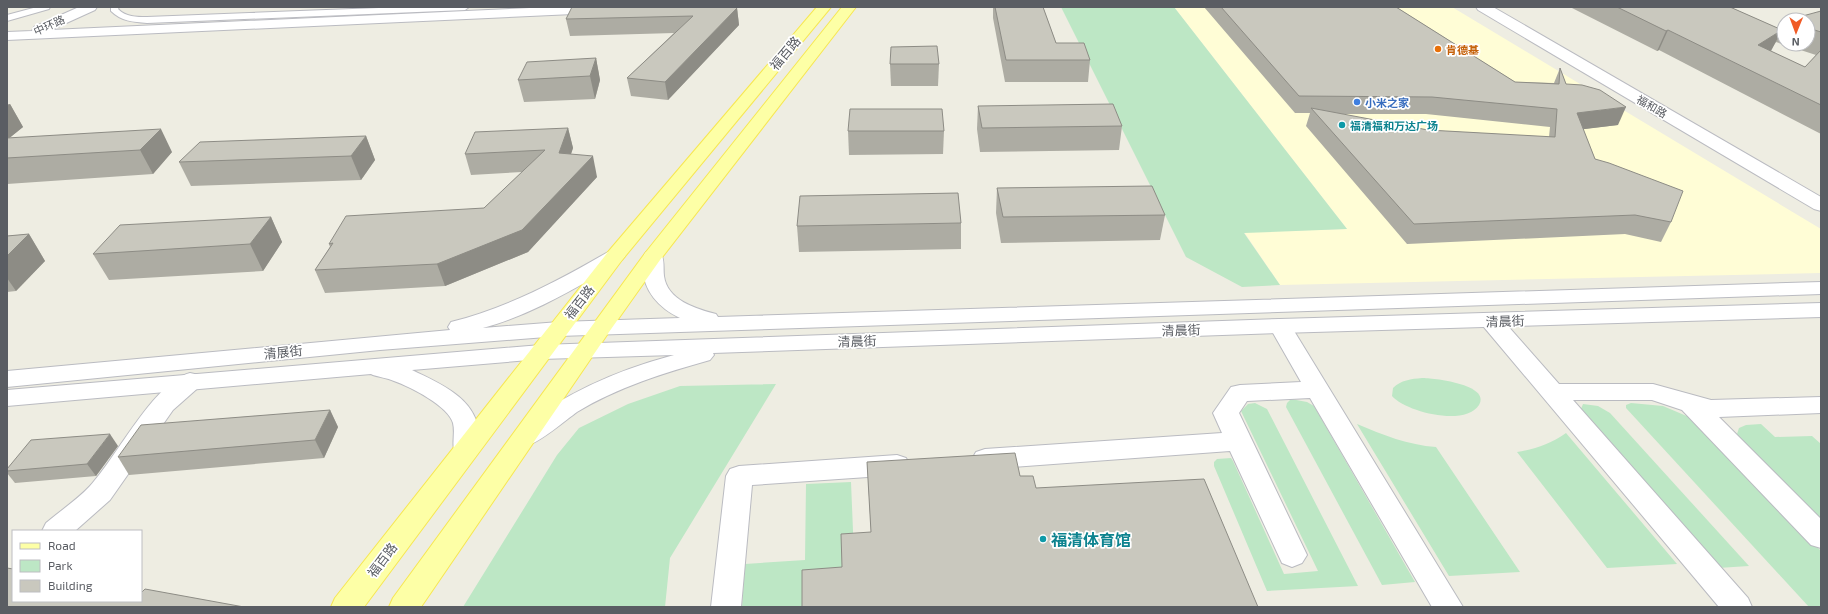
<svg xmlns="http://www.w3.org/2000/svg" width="1828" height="614" font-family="'Exo 2','Noto Sans SC',sans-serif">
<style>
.commercial{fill:#fffdd6}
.green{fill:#bde7c5}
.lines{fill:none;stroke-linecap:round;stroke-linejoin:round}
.service-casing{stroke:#babbc1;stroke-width:2}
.minor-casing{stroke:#babbc1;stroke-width:2}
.tertiary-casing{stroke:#babbc1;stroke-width:2}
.primary-casing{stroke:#f7e752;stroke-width:2}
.service{fill:#fff;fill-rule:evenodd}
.minor{fill:#fff;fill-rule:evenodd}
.tertiary{fill:#fff;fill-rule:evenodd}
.primary{fill:#fdffa6;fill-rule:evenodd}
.wall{fill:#adaca3;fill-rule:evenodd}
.shaded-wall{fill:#8d8c85}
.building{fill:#c9c8be;stroke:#8d8c85}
.food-dot{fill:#e8710a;stroke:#fff;stroke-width:1.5}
.shop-dot{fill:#3f7fe0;stroke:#fff;stroke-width:1.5}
.culture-dot{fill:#0f9aa8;stroke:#fff;stroke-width:1.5}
.labels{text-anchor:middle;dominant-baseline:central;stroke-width:3.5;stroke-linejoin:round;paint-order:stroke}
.far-street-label{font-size:11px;fill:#5a5d63;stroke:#fff}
.far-food-label{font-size:11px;font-weight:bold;fill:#c56008;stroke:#fff;text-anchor:start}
.far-shop-label{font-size:11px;font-weight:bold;fill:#366cbe;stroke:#fff;text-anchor:start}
.far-culture-label{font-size:11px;font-weight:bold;fill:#0d838f;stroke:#fff;text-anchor:start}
.street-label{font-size:13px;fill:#5a5d63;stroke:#fff}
.near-culture-label{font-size:16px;font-weight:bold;fill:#0d838f;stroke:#fff;text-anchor:start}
</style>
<rect width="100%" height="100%" fill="#eeede2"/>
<polygon class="commercial" points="1174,7 1452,7 1821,229 1821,273 1280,285 1244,232 1347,229"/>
<g class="green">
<polygon points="1061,7 1174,7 1347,229 1244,233 1280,285 1242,287 1186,257"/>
<path d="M1422,378C1432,378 1491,384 1479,405C1465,427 1406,412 1392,396L1393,388C1401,380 1411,379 1422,378Z"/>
<polygon points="776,384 670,558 665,607 463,607 557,455 579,428 628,404 680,386"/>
<polygon points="1291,399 1307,402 1314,406 1415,582 1382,585 1286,407 1287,403"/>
<polygon points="1255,403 1267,409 1358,586 1267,591 1214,466 1214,462 1217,459 1231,458 1233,461 1284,574 1318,571 1241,411 1248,404"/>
<polygon points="1631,403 1663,406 1696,420 1821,551 1821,607 1809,607 1626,408 1626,405"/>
<polygon points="1583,404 1598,406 1610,413 1749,566 1718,568 1581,409"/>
<path d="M1357,424C1383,435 1408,445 1436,447L1520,572L1449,576Z"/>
<polygon points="1761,424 1775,437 1812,436 1821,444 1821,522 1741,441 1737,434 1739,428 1746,425"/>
<path d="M1566,433L1677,564L1607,568L1517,452C1536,449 1550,444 1566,433Z"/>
<polygon points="851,482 854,555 843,590 804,607 742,607 745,564 805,560 806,484"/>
</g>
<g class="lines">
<defs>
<g id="service">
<polygon points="37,7 50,7 49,9 7,21 7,15"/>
<path d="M111,7H119L118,9C126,17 136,17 147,17L405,7H469L465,10L147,23C133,22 121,21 111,11Z"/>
</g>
<g id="minor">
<polygon points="1491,314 1499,316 1559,384 1653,384 1711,400 1821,397 1821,413 1719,417 1821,519 1821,548 1811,545 1682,410 1652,400 1573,400 1748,598 1752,607 1719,607 1483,326 1480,321 1483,316"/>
<polygon points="1280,319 1288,321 1291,326 1463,607 1432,607 1310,398 1247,401 1239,413 1307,555 1302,563 1292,567 1282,563 1230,451 985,469 976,466 972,459 976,452 985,449 1222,433 1213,413 1231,387 1240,385 1301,382 1269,326 1272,321"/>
<path d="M190,373L199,375L202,381L199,387L173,410L110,500L75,531H42L46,523C60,511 77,500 90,486C117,457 153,383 190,373Z"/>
<polygon points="897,455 906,458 910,465 906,472 897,475 752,485 741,607 711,607 726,476 730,469 739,466"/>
</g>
<g id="tertiary">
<polygon points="79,7 97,7 95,10 51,30 551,7 646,7 644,10 639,11 7,40 7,32 32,31 34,27"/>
<polygon points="1476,7 1493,7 1821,197 1821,211 1814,209 1478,10"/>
<path d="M615,250L622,252L625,256C620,264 609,269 600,274C564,295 524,317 483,328L559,322L680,318C659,308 643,291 643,267C643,261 642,257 646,252L653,250L660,252C665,259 663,267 664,276C667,300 696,309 716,314L718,317L1821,282V294L559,336L380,350L7,387V371L450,330L448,327L451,322C507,308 558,281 608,252Z"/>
<path d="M1821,303V317L1280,333L713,353L714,355L710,360C664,373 618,387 577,412C567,419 538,444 529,444C526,444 522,442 520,441L516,435L520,429C566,392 618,370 674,355L541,359L412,370C441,384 478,399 479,436C479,444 479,449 475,457L466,459L457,457C450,446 456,435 453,423C448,406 411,387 394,381C387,378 379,377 373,375L371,374L7,406V390L541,345L1280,319Z"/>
</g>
<g id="primary">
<polygon points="817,7 831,7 622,260 364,607 331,607 335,598 608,252"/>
<polygon points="842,7 856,7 660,260 609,332 421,607 389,607 393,598 646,252"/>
</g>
</defs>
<use href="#service" class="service-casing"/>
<use href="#minor" class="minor-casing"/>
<use href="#tertiary" class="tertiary-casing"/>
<use href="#primary" class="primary-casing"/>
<use href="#service" class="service"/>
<use href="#minor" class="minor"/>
<use href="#tertiary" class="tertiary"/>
<use href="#primary" class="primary"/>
</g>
<g class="wall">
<polygon points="993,7 1043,7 1056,43 1090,60 1088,82 1005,82 993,18"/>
<path d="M1204,7H1396L1515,82L1554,83L1560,68L1566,84L1618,125L1583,129L1595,159L1671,222L1661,242L1625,234L1407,244L1306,126L1310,113H1295ZM1338,114H1426L1550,127L1549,137L1428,130Z"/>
<path d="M1570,7H1730L1781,30L1784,24V44H1808V20L1821,11V134L1659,50L1657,51ZM1776,42L1816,55L1805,67L1770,51Z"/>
<polygon points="737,8 739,25 668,100 631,96 627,78 674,33 570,36 566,19"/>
<polygon points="596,58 600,80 595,99 524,102 518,80"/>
<polygon points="890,64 939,64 938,86 891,86"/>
<polygon points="7,104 10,104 23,127 9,138 172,152 153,174 7,184"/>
<polygon points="978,106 1122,126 1119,150 980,152 977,129"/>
<polygon points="568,128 573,148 571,154 597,177 528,252 445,286 325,293 315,270 330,247 329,244 484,208 522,172 471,175 465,154"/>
<polygon points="848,131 944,131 943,154 849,155"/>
<polygon points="366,136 375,160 361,180 191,186 179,162"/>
<polygon points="997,188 1165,215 1160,240 1001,243 996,213"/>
<polygon points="271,217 282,242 263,271 109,280 93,254"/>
<polygon points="961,223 961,249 799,252 797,226"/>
<polygon points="29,234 45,261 16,291 7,292 7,236"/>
<polygon points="330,410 338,427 324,458 129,475 118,457"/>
<polygon points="118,446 96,476 15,483 7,473 7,469"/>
<polygon points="867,462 1020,476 1036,488 842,567 871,532"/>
</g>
<g class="shaded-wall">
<polygon points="737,8 739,25 668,100 665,82"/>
<polygon points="1668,30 1659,50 1657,51 1666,31"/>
<polygon points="1782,30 1771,51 1747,66 1758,45"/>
<polygon points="596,58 600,80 595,99 590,76"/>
<polygon points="10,104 23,127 7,140 7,106"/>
<polygon points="1626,107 1618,125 1569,131 1577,113"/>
<polygon points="568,128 573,148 564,174 559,153"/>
<polygon points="161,129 172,152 153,174 140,150"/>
<polygon points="366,136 375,160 361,180 351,156"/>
<polygon points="593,156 597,177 528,252 445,286 437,264"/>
<polygon points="271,217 282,242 263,271 250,244"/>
<polygon points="29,234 45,261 16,291 7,278 7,256"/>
<polygon points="330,410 338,427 324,458 315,440"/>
<polygon points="110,434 118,446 96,476 87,464"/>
</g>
<g class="building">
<polygon points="572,7 735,7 737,8 665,82 627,78 693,16 566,19"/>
<polygon points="995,7 1043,7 1056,43 1084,43 1090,60 1006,60"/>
<polygon points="1221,7 1396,7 1515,82 1559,84 1560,68 1566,84 1582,85 1600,90 1626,107 1577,113 1595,159 1609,163 1683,191 1671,222 1635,215 1414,224 1311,108 1428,130 1555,137 1557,109 1432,97 1299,96"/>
<polygon points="1617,7 1730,7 1782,30 1758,45 1805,67 1821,50 1821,105 1668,30 1666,31"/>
<polygon points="1821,11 1821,32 1808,28 1808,20 1788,20"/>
<polygon points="937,46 939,64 890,64 891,47"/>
<polygon points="596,58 590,76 518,80 527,62"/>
<polygon points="1113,104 1122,126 982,128 978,106"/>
<polygon points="850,109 942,109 944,131 848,131"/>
<polygon points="568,128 559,153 593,156 522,230 437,264 315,270 333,243 329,244 346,216 484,208 545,150 465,154 475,132"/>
<polygon points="161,129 140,150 7,158 7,138"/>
<polygon points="366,136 351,156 179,162 200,142"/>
<polygon points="1152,186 1165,215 1003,217 997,188"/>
<polygon points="958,193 961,223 797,226 800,196"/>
<polygon points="271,217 250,244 93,254 120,225"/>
<polygon points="29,234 7,256 7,236"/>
<polygon points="330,410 315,440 118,457 141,425"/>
<polygon points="110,434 87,464 7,471 7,469 31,440"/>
<polygon points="1015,453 1020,476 1033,476 1036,488 1204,479 1258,607 802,607 802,570 842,567 841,534 871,532 867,462"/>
<polygon points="7,568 13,569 13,601 141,601 141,593 145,589 244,607 7,607"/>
</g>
<circle class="food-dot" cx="1438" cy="49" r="4"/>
<circle class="shop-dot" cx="1357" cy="102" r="4"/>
<g class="culture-dot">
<circle cx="1342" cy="125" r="4"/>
<circle cx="1043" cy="539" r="4"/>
</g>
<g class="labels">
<g class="far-street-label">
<text transform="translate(49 25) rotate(-24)">中环路</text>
<text transform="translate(1652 106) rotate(30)">福和路</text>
</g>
<g class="far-food-label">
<text x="1446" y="49">肯德基</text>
</g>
<g class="far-shop-label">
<text x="1365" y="102">小米之家</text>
</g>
<g class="far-culture-label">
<text x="1350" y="125">福清福和万达广场</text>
</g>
<g class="street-label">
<text transform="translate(785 53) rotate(-50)">福百路</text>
<text transform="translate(579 302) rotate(-52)">福百路</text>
<text transform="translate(1505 321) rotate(-2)">清晨街</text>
<text transform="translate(1181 330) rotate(-2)">清晨街</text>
<text transform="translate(857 341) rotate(-2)">清晨街</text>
<text transform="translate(283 352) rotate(-6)">清展街</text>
<text transform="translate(382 560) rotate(-53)">福百路</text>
</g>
<g class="near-culture-label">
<text x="1051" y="539">福清体育馆</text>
</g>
</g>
<rect width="1828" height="614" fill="none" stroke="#5a5d63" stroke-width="16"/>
<rect x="12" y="530" width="130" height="72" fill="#ffffff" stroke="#bdbec1"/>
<rect x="20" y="543" width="20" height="6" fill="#fdffa6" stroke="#bdbec1"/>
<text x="48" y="550" font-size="12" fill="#5a5d63">Road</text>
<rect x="20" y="560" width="20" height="12" fill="#bde7c5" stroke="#bdbec1"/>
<text x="48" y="570" font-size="12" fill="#5a5d63">Park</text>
<rect x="20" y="580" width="20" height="12" fill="#c9c8be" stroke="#bdbec1"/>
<text x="48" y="590" font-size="12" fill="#5a5d63">Building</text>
<g transform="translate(1796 32) rotate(181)"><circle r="19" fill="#ffffff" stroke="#bdbec1"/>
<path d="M0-3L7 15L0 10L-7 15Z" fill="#f05b26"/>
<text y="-6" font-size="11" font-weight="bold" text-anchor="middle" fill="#5a5d63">N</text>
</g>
</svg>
